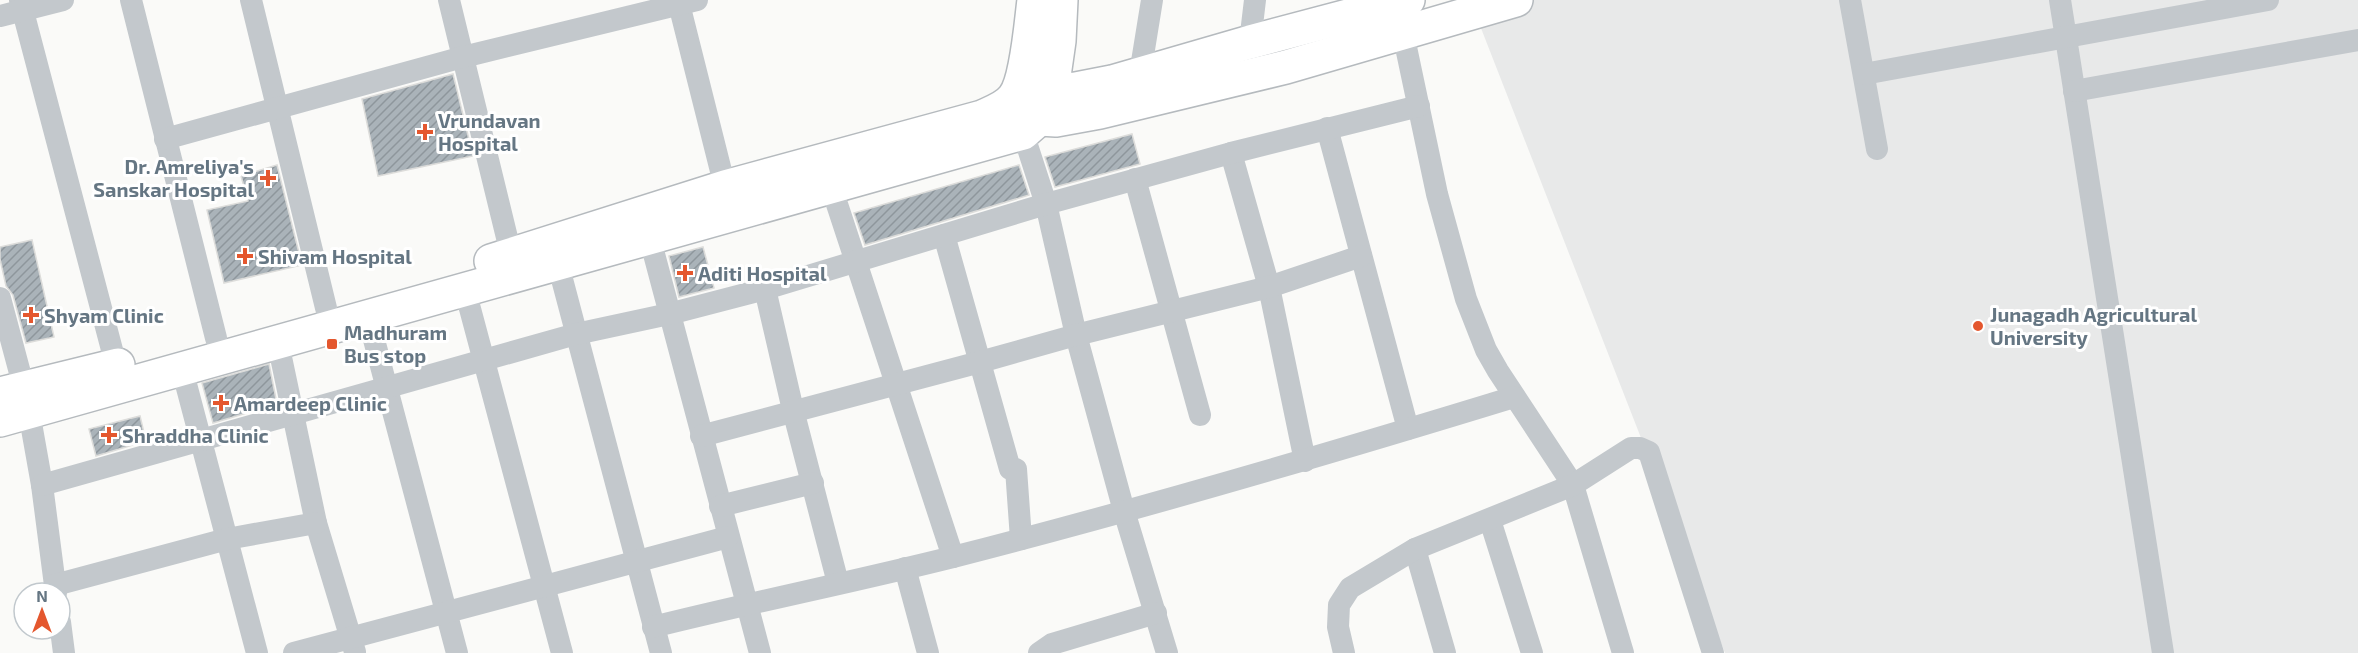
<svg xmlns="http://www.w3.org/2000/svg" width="2358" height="653" font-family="'Exo 2',sans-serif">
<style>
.built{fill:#e8e9e9}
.building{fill:url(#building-hatch);stroke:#dcdcda;stroke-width:1.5}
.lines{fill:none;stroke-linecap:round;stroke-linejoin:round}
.primary-casing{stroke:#b5babe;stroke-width:36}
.street{stroke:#c3c8cc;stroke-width:22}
.primary{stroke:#fff;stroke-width:33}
.poi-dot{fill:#e4572e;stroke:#fff;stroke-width:2}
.labels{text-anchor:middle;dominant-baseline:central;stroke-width:6;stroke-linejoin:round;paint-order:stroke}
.poi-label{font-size:20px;font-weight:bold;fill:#657683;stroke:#fff;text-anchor:start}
</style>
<defs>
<pattern id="building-hatch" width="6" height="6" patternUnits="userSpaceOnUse" patternTransform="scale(1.5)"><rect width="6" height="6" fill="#aab3b9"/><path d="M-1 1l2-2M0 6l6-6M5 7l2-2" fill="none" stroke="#8e969c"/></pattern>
</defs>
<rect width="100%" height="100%" fill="#fafaf8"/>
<polygon class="built" points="1470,0 2358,0 2358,653 1725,653"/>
<g class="building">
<polygon points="453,74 473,156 378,176 362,99"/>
<polygon points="1132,134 1140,164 1055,187 1045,157"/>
<polygon points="277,165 302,265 224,283 207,210 248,201 241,176"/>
<polygon points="1019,165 1029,195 865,245 854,213"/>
<polygon points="32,240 54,337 26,343 13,295 6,286 0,259 0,247"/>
<polygon points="703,247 714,288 679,297 669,256"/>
<polygon points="269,364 277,404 213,423 202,383"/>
<polygon points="140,416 146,441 96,456 89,429"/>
</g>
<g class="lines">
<defs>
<g id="primary">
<polyline points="1032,85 1052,90 1076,89 1112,82 1250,42 1408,0"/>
<polyline points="1024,114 1039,119 1056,120 1100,112 1286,67 1516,0"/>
<path d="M491,261L725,187L982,117C993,112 1007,107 1014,97C1027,80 1031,23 1034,0"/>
<polyline points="0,394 118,365"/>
<polyline points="0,420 1023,133 1039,119 1046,108 1052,90 1059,41 1061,0"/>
</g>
</defs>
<use href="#primary" class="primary-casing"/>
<g class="street">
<polyline points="20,0 116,365"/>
<polyline points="131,0 216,338"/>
<polyline points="251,0 326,308"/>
<polyline points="449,0 511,254"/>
<polyline points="678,0 725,187"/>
<polyline points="1850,0 1877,149"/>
<polyline points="2060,0 2163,653"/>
<polyline points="0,16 63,0"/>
<polyline points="1403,33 1437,194 1466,299 1486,350 1498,371 1573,485 1623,653"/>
<polyline points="1250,42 1255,0"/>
<polyline points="1140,74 1152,0"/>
<polyline points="1864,74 2268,0"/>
<polyline points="2074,91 2358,40"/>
<polyline points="1327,128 1408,429"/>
<polyline points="1023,133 1046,204 1076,335 1124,511 1167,653"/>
<polyline points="165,139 463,57 697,0"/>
<polyline points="1231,153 1269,287 1305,461"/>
<polyline points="1135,179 1200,415"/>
<polyline points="831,186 953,557"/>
<polyline points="944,235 1010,469"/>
<polyline points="650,239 760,653"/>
<polyline points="558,264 661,653"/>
<polyline points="765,289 793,410 838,583"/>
<polyline points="465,290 562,653"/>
<polyline points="0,298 24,388"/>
<polyline points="368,317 457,653"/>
<polyline points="278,343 316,523 355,652"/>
<polyline points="182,369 257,653"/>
<polyline points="29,412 42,485 56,593"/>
<polyline points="701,436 980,362 1076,335 1269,287 1361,256"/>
<polyline points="1016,469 1021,539"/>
<polyline points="42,485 576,334 669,314 765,289 1046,204 1231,153 1419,106"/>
<polyline points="720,506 813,483"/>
<polyline points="1490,520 1532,653"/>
<polyline points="1415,549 1445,653"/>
<polyline points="905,568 928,653"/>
<polyline points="55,585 227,539 316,523"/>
<polyline points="60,622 64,653"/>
<path d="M653,627C753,602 853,582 953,557C1141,509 1328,454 1514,397"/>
<polyline points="294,653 728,537"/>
<polyline points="1039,653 1052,644 1156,613"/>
<polyline points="1344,653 1338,627 1339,605 1350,588 1415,549 1573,485 1631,448 1640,448 1649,452 1713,653"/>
</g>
<use href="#primary" class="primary"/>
</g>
<g class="poi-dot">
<path d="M422 123h6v6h6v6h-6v6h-6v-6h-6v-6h6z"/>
<path d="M265 169h6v6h6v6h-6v6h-6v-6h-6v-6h6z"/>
<path d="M242 247h6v6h6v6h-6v6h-6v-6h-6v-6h6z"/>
<path d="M682 264h6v6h6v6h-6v6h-6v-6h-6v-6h6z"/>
<path d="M28 306h6v6h6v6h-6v6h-6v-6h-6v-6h6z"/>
<circle cx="1978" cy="326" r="6"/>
<rect x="326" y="338" width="12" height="12" rx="3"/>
<path d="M218 394h6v6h6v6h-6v6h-6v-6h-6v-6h6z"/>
<path d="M106 426h6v6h6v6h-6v6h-6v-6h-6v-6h6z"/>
</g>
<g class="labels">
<g class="poi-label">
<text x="438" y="120">Vrundavan<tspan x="438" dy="23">Hospital</tspan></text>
<text x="254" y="166" text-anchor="end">Dr. Amreliya's<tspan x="254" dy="23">Sanskar Hospital</tspan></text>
<text x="258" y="256">Shivam Hospital</text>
<text x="698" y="273">Aditi Hospital</text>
<text x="1990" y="314">Junagadh Agricultural<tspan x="1990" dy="23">University</tspan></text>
<text x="44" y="315">Shyam Clinic</text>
<text x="344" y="332">Madhuram<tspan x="344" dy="23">Bus stop</tspan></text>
<text x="234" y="403">Amardeep Clinic</text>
<text x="122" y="435">Shraddha Clinic</text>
</g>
</g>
<g transform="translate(42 611)"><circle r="28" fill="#ffffff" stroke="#c1c8cd" stroke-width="1.5"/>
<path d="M0-4.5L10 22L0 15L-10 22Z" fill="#e4572e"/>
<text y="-9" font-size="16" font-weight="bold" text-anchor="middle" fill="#657683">N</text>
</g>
</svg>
